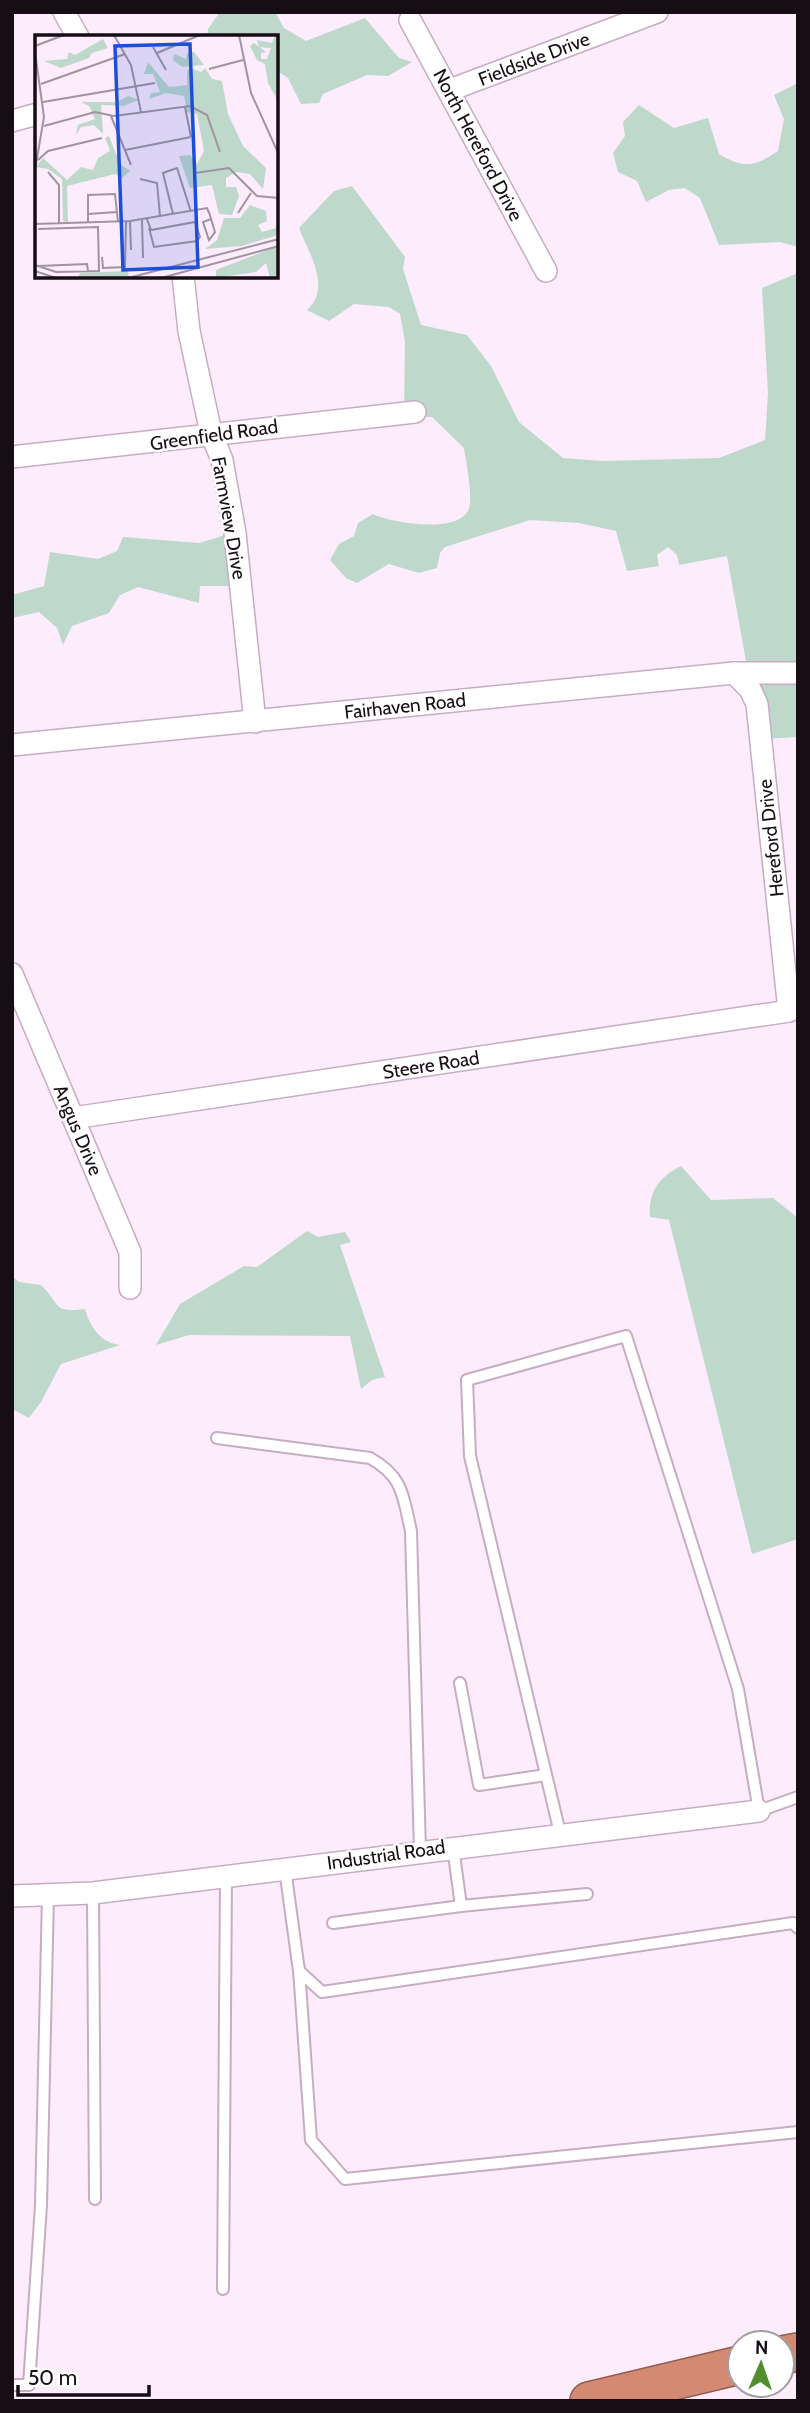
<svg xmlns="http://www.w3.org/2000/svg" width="810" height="2413" font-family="Cabin,sans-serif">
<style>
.green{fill:#bed8cc}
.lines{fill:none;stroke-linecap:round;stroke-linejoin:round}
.service-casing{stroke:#c7acc4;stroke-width:14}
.minor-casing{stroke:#c7acc4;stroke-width:24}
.motorway-casing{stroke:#925e51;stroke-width:40}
.service{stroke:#fff;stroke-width:10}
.minor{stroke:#fff;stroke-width:21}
.motorway{stroke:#d48a72;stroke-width:37}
.labels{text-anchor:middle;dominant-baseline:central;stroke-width:5;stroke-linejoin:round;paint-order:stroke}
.street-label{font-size:19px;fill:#160d15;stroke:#fff}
.inset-road{fill:none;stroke:#a1939f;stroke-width:2}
.view{fill:#1d4ed8;fill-opacity:0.15;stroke:#1d4ed8;stroke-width:3.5}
.inset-edge{fill:none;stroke:#160d15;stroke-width:3.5}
</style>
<rect width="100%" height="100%" fill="#fdecfb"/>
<g class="green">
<polygon points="220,12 275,12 284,28 306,41 365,18 399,58 412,62 388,76 367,75 323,94 319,103 301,104 288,78 277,71 276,37 207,37 208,29"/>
<path d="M798,83V247L780,242L719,245L700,198L685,188L669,190L646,202L637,181L618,172L613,153L625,136L623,122L639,105L674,128L708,118L719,154C744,169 754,167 778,151L784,119L774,95Z"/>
<path d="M352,186L405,257L403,269L421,325L467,335L491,366L519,422L563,458L602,461L719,458L765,440L768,393L762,288L798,273V737L760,739L727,556L679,565L677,555L668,547L657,555L659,566L627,571L616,531L579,523L530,520L445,547L440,553L437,568L419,573L389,564L357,583L346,578L330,560L339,544L354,536L358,523L373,514C391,523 461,535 469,508C473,496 466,462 464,448L432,417L404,416L405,342L400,314L389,307L354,304L329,321L307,310C332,287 309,254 299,228L334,191Z"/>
<polygon points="232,533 238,586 200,586 199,603 138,587 120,595 109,613 72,626 63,645 57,628 39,612 12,618 12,595 44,586 50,552 98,559 117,551 123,537 199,543"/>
<path d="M681,1166L711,1200L773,1198L798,1218V1539L752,1554L669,1220L650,1217C648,1192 659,1177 681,1166Z"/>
<polygon points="307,1231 318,1237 345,1232 351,1242 340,1245 385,1377 372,1380 361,1389 350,1336 189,1335 156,1345 180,1304 244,1266 257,1267"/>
<path d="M12,1276L19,1282L41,1285C62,1305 51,1313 85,1309C90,1327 101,1343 120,1345L61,1364L41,1402L29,1418L12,1409Z"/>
</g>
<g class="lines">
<defs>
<g id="service">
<path d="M217,1438L370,1458C404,1477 403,1497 411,1531L420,1851"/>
<polyline points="460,1683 479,1785 546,1775"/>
<polyline points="560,1833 470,1456 467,1380 626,1336 738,1689 759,1811 798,1797"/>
<polyline points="453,1847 461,1906 587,1894"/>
<polyline points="285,1869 299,1971 322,1992 793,1923 798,1928"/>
<polyline points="93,1893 95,2199"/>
<polyline points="333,1923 461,1906"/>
<polyline points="299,1969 311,2140 345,2179 798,2132"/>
<polyline points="223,2289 226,1877"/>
<polyline points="12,2385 29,2385 41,2205 48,1895"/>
</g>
<g id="minor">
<polyline points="64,12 78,37"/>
<polyline points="410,20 546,271"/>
<polyline points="450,90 657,12"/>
<polyline points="12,121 37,114"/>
<polyline points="183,276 189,331 211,433 222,460 235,533 255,722"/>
<polyline points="12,457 415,412"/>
<polyline points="734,673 750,689 757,704 789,1011"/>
<polyline points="12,745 734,673 798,673"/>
<polyline points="12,974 130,1252 130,1288"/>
<polyline points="73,1118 789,1011"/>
<polyline points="12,1896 93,1893 759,1811"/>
</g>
<g id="motorway">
<polyline points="782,2355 798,2352"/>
<polyline points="589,2401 740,2365"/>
</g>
</defs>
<use href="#service" class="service-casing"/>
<use href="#minor" class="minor-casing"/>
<use href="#motorway" class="motorway-casing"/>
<use href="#service" class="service"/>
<use href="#minor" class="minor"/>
<use href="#motorway" class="motorway"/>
</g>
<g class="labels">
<g class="street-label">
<text transform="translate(534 59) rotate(-21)">Fieldside Drive</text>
<text transform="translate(478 145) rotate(62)">North Hereford Drive</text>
<text transform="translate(214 435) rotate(-8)">Greenfield Road</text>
<text transform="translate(229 518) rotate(80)">Farmview Drive</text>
<text transform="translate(405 706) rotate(-6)">Fairhaven Road</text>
<text transform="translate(771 838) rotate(-96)">Hereford Drive</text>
<text transform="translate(431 1065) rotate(-9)">Steere Road</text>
<text transform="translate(78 1130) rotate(67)">Angus Drive</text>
<text transform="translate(386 1855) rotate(-8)">Industrial Road</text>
</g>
</g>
<g transform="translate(35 35)">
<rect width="243" height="243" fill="#fdecfb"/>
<path d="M240,0H244L243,66L233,48L230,29L222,25L215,11L219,8L231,17L226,18V24H232L236,13L224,12L222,5L237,8ZM68,4L73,13L57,18L54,23L26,33L9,26L32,24L34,17L40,20ZM159,17L169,30L147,32L138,25L139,19L151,24L152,18ZM113,27L134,52L152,50V36L156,33L166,37L170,33L177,44L187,46L193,79L208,111L231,133L228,154L215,139L201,137L191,143V152H201L204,161L197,180L184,179L177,150L155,153L144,121L155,120L162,129L169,116L162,79L152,77L149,61L131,58L114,64L116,58L125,57L118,39H109ZM93,61L104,65L88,71L66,70L68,99L59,90L46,92L41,100L43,90L60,84L54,71L46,67H82ZM74,101L85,129L95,136L87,143L80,139L32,151L33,189L28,185L27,144L13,134L1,132L8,123L32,145L46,132L58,135L63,123L75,116L70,103ZM215,170L231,176L232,186L223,190L227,197L241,193L243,186V200L207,211L170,214L182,205L189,183H205ZM243,211V243H235L231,228L221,237L181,243V235ZM93,236L94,243H43L45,238Z" fill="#bed8cc"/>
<path class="inset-road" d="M79,0L96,30L106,77M204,0L216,58L244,120M0,11L29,0M118,12L131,35M0,17L9,82L0,135M122,18L165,0M174,34L208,25M6,49L90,19M8,67L120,48M150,72L156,102M76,81L96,130M9,91L60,77L79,81L155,71L172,80L185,117M90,115L156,102M3,125L13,116L67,103M13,137L24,150V189M160,138L194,133L222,161L244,163M105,144L122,148L125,181M203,178L216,158M53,179L82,177M138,179L128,138L142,133L156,177M112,184L116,195L160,187L165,202L162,206L119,212L114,193M107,185L108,223M95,186L96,215M53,188V160L80,159L83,187M0,189L95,186L172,173L175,180L176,184L180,197L174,205L168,187L176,184M67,222L68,233L90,232L91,187M0,230L21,237L64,236L63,192L3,194M3,231L52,229L53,236M0,236L21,243M93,243L244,204M126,243L244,211"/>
<path class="view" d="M155,9L163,232L88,235L80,11Z"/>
<rect width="243" height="243" class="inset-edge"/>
</g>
<rect width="810" height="2413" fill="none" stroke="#160d15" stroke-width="28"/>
<g transform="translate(761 2364) rotate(2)"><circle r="33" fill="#ffffff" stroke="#a29ea1" stroke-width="2"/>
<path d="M0-5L12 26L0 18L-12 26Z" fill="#528e2d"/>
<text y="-10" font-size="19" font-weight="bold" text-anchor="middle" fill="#160d15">N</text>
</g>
<path d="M18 2385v10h131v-10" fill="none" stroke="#160d15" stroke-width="3.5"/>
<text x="28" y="2385" font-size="21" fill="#160d15" stroke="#ffffff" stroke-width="5" paint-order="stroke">50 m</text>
</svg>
